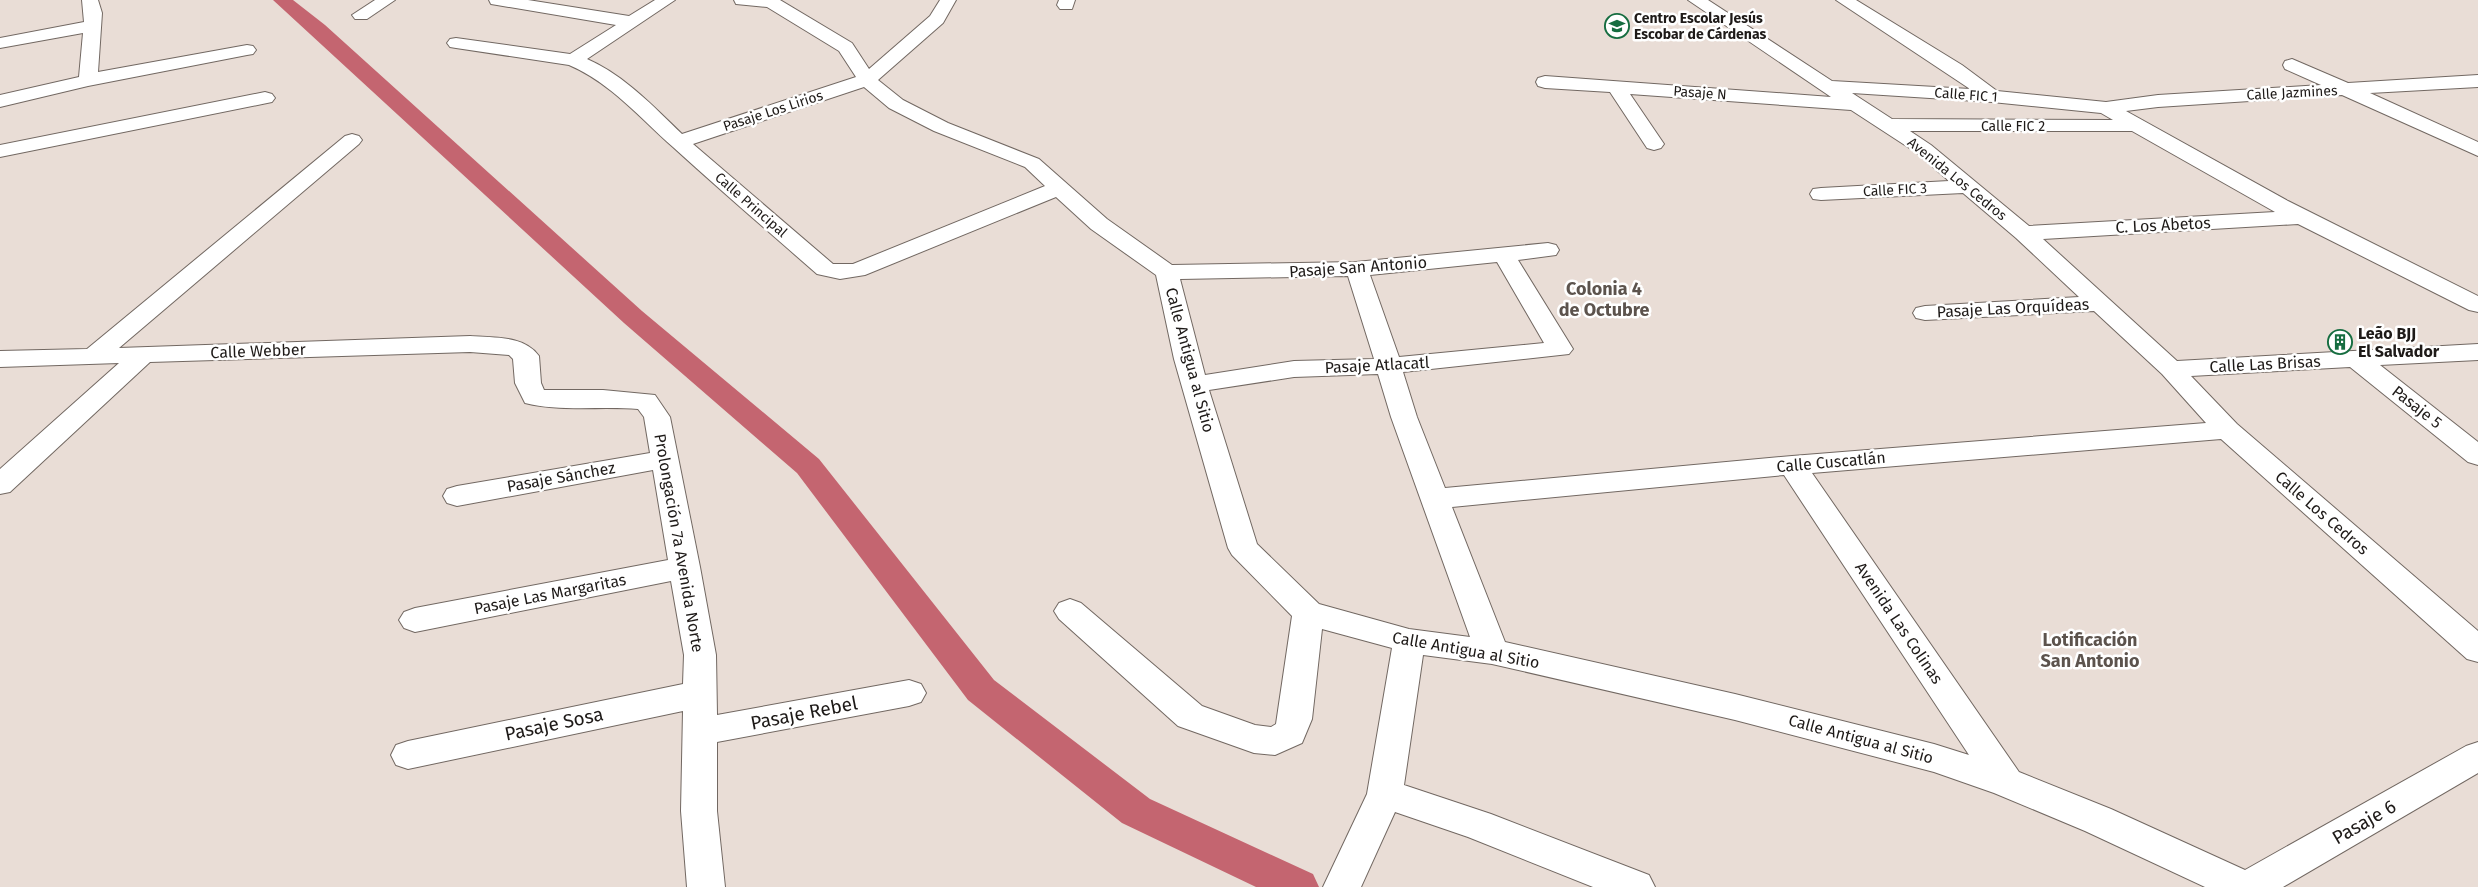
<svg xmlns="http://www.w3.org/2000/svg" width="2478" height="887" font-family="'Fira Sans',sans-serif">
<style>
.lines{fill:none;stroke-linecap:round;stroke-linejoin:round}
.canal{fill:#c46570;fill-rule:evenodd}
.minor-casing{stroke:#726862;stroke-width:2}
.minor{fill:#fff;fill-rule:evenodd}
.labels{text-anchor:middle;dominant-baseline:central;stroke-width:5;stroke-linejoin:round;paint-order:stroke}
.far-poi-label{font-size:14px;font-weight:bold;fill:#1e1a18;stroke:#fff;text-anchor:start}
.far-street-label{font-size:14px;fill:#1e1a18;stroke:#fff}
.street-label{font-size:16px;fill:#1e1a18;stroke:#fff}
.poi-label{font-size:16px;font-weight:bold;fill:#1e1a18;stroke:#fff;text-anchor:start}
.neighbourhood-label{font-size:18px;font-weight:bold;fill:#5c534d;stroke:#fff}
.near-street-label{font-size:19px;fill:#1e1a18;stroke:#fff}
</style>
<rect width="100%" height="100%" fill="#e9ddd6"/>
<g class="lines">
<polygon class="canal" points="273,0 293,0 325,25 642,311 819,459 994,680 1150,799 1313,874 1319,887 1256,887 1122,823 968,700 797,473 624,323"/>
<defs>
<g id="minor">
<polygon points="82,0 98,0 102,13 98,72 247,45 253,46 256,50 253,54 247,55 88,86 0,107 0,95 79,77 83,33 0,48 0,38 84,22"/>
<polygon points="375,0 395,0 367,19 355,19 352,15"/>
<path d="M489,0H528L629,16L655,0H675L587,59C624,75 654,107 682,134L856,77L839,51L767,7L736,4L734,0H780L852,43L869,69L930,16L940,0H956L943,23L878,80L903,100L948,123L1039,159L1107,219L1172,265L1356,262L1548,243L1556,245L1559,250L1556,255L1518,260L1573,349L1569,354L1403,372L1417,417L1445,488L1792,456L2206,423L2162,374L2094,311L1925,320L1916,318L1913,313L1916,308L1925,306L2079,297L2016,238L1963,193L1821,200L1813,199L1810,194L1813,189L1821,188L1949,181L1917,153L1851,110L1630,94L1664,144L1661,148L1654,150L1647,148L1610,92L1545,88L1538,86L1536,82L1538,78L1545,76L1831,97L1688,0H1708L1832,81L1970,89L1836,0H1856L1962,65L1997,91L2106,102L2158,95L2321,85L2285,69L2283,65L2285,61L2292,59L2348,83L2478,75V87L2370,93L2478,142V156L2342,95L2158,107L2126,111L2288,201L2478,296V312L2469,310L2298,224L2043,239L2177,361L2478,344V360L2380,365L2478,442V465L2468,462L2350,367L2191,376L2237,424L2478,631V662L2467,659L2221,439L1812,473L2019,772L2111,809L2245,870L2466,746L2478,742V773L2283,887H2205L2085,831L1994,793L1934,772L1735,720L1492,664L1423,655L1404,785L1491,814L1649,875L1655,887H1593L1468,837L1395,812L1361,887H1323L1367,794L1392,648L1322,629L1312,719L1302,743L1275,755L1254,753L1178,726L1059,619L1054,611L1059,603L1070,599L1081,603L1202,706L1255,725L1271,727L1276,724L1292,616L1232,555L1228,548L1174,359L1156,275L1091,229L1056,197L865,275L840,279L817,274C769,232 720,190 673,147C640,118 611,83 569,65L456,48L450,47L447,43L450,39L456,38L570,54L616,25L497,5L491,4ZM864,87L889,108L934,131L1025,167L1045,186L853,264H833L693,144ZM1852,93L1992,102L2101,113L2113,120L1892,119ZM1910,131H2132L2275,212L2029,226L1931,145ZM1497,262L1544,343L1399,357L1370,275ZM1348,276L1374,359L1294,361L1205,375L1180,279ZM1378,374L1391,417L1470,637L1409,629L1319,604L1257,544L1209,390L1294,377ZM1784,475L1969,755L1934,744L1735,694L1505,642L1452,507Z"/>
<polygon points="1059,0 1075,0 1072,9 1060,9 1057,5"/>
<polygon points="265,92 272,94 275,98 272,102 0,157 0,145"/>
<path d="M352,134L359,136L362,140L359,144L119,348L470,336C493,338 524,335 539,356L541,383L544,390H603L655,395L670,417L700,567L716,655L717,715L909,680L921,684L926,693L921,702L909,706L717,742V811L725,887H687L681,811L683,711L408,769L396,765L391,755L396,745L408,741L683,684L684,655L671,581L415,632L404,628L399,620L404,612L415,608L668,560L653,470L457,506L447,503L443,496L447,489L457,486L650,453L644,417L638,409C601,406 560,412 525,403L515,383L513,359L509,355L470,352L150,362L10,492L0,494V469L119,363L0,367V351L87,349L345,136Z"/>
</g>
</defs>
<use href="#minor" class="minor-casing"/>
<use href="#minor" class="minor"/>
</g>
<defs>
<symbol id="school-ring" viewBox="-11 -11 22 22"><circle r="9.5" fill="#fff" stroke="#166d40" stroke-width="1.5"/><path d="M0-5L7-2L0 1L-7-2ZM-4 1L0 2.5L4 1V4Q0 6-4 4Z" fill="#166d40"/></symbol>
<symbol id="building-ring" viewBox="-11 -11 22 22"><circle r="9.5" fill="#fff" stroke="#166d40" stroke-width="1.5"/><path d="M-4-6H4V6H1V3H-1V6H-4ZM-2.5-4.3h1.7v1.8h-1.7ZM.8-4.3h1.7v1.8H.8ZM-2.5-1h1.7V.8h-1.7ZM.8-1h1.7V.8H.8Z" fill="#166d40"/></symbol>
</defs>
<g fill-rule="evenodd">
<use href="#school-ring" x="1603" y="12" width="28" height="28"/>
<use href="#building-ring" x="2326" y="328" width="28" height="28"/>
</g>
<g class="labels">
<g class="far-poi-label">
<text x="1634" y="18">Centro Escolar Jesús<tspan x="1634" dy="16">Escobar de Cárdenas</tspan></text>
</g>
<g class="far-street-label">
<text transform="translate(1700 93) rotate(4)">Pasaje N</text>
<text transform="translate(2292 93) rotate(-3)">Calle Jazmines</text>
<text transform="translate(1966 95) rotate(4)">Calle FIC 1</text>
<text transform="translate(773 111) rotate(-18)">Pasaje Los Lirios</text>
<text x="2013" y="126">Calle FIC 2</text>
<text transform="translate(1957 179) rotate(39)">Avenida Los Cedros</text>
<text transform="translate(1895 190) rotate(-3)">Calle FIC 3</text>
<text transform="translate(751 205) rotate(41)">Calle Principal</text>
</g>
<g class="street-label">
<text transform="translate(2163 225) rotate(-3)">C. Los Abetos</text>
<text transform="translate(1358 267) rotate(-4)">Pasaje San Antonio</text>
<text transform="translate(2013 308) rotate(-3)">Pasaje Las Orquídeas</text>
<text transform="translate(258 351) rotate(-2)">Calle Webber</text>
<text transform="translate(1190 360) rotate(75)">Calle Antigua al Sitio</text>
<text transform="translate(2265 364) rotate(-3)">Calle Las Brisas</text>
<text transform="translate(1377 365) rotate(-3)">Pasaje Atlacatl</text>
<text transform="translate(2417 407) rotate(38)">Pasaje 5</text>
<text transform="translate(1831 462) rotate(-5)">Calle Cuscatlán</text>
<text transform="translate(561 477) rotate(-10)">Pasaje Sánchez</text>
<text transform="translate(2322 513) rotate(41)">Calle Los Cedros</text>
<text transform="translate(679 543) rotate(80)">Prolongación 7a Avenida Norte</text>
<text transform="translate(550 594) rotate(-11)">Pasaje Las Margaritas</text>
<text transform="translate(1899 623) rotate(56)">Avenida Las Colinas</text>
<text transform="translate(1466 650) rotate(10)">Calle Antigua al Sitio</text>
<text transform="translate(1861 739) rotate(15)">Calle Antigua al Sitio</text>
</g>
<g class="poi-label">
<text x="2358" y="333">Leão BJJ<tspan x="2358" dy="18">El Salvador</tspan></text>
</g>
<g class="neighbourhood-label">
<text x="1604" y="289">Colonia 4<tspan x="1604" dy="21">de Octubre</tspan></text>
<text x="2090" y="640">Lotificación<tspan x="2090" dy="21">San Antonio</tspan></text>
</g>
<g class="near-street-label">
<text transform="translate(804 713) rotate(-11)">Pasaje Rebel</text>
<text transform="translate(554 724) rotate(-12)">Pasaje Sosa</text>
<text transform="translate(2364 822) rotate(-30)">Pasaje 6</text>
</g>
</g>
</svg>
